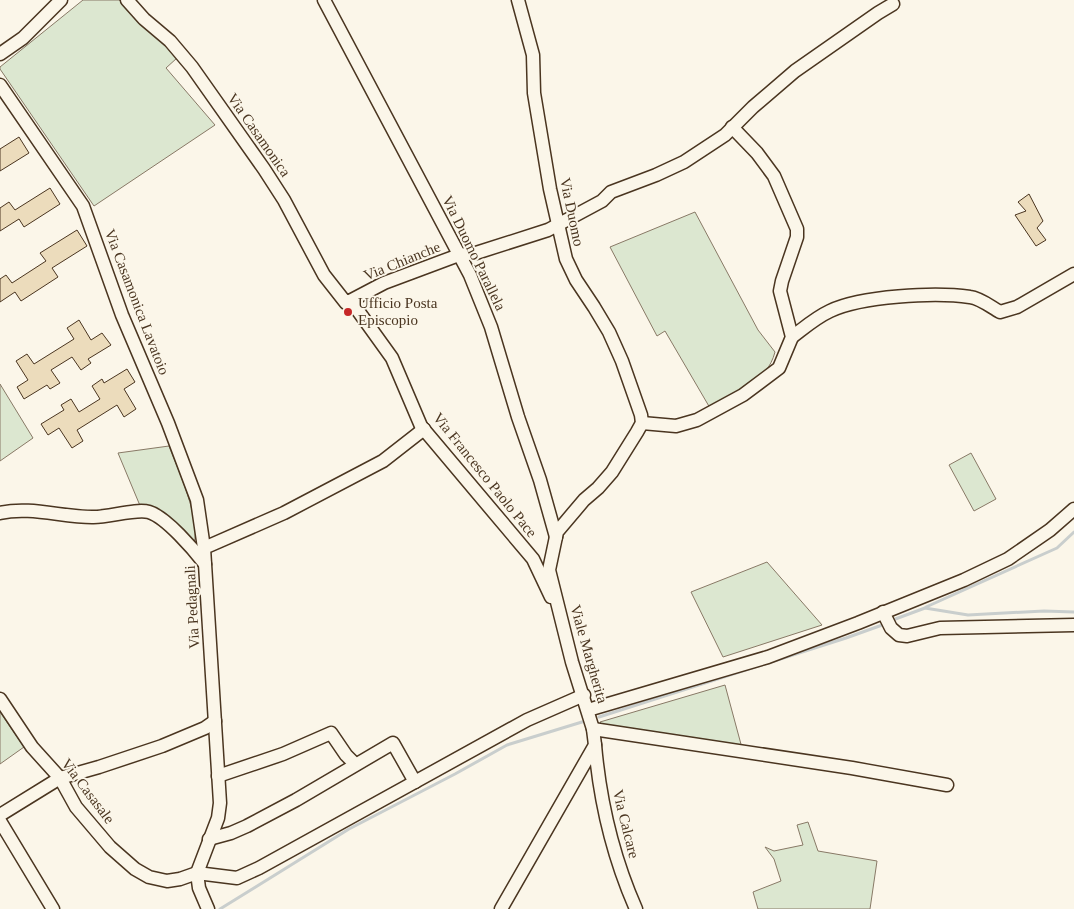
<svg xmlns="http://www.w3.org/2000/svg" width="1074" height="909" font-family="'Times New Roman',serif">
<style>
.green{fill:#dce7d0;stroke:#887966}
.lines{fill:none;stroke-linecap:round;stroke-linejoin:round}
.stream{stroke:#c9cecd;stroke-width:3}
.building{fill:#ecdcbc;stroke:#4a3520}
.minor-casing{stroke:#4a3520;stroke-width:15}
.minor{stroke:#fbf6e9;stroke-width:12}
.poi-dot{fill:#c62828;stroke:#fbf6e9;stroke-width:2}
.labels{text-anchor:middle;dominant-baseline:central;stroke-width:4;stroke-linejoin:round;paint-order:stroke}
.street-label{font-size:15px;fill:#4a3520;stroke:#fbf6e9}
.poi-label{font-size:15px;fill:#4a3520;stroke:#fbf6e9;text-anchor:start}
</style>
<rect width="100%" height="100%" fill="#fbf6e9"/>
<g class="green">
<polygon points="83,0 119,0 177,58 166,68 215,125 94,206 0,69 0,67"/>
<path d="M695,212L758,330L775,352C767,383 735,394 710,408L665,331L657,336L610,247Z"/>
<polygon points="0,384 33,438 0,461"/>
<path d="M169,446C178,469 201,520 194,543L141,508L118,453Z"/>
<polygon points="971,453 996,499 974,511 949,465"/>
<polygon points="767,562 822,625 723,657 691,592"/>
<polygon points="725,685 742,748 604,727 600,722"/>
<polygon points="0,712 24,747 0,764"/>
<polygon points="808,822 818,851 877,861 870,909 758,909 753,892 781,881 774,859 765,847 774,851 803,845 797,825"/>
</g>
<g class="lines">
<g class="stream">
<polyline points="926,607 1057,548 1074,532"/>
<polyline points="890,621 925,608 968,615 1044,611 1074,612"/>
<polyline points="599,717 846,638 885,624"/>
<polyline points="220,909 349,829 455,774 507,745 582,722"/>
</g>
</g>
<g class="building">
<polygon points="19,137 29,153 0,171 0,149"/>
<polygon points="50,188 60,204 24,227 19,219 0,231 0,208 9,202 15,210"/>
<polygon points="1029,194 1043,221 1037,228 1046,240 1036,246 1015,215 1026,211 1018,202"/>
<polygon points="77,230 87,246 52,268 58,277 21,301 15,292 0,302 0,279 6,275 12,283 46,261 40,253"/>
<polygon points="79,320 91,340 102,333 111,345 88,359 91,363 81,370 72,357 51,370 60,383 50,389 47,385 24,399 17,387 28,380 16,361 27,354 34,364 74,339 67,328"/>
<polygon points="127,369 135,382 124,389 136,409 124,417 117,405 77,430 83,441 72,448 59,428 48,435 41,424 64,410 61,405 71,399 79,412 100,399 92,386 102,379 104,383"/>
</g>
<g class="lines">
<defs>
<g id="minor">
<polyline points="127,0 144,19 170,41 192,67 264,169 284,200 324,275 346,303 384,283 459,255 476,253 548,230 602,201 611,192 656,175 684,162 725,135 753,107 795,71 878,13 893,4"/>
<polyline points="324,0 470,275 491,327 518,417 540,480 556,537"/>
<polyline points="0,54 23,38 61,0"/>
<polyline points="0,85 83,206 122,315 168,423 197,500 204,548"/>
<polyline points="351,301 392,358 421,426 533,559 551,597"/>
<path d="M792,337C804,328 815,318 830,311C861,296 935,292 970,297C980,298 991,307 1000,312L1017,307L1074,274"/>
<polyline points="642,423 676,426 697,420 743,395 779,368 792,337 780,291 782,281 797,237 797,229 774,176 757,153 732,127"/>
<path d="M0,513C29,506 62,517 92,517C107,518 136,508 149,512C166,517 194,550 205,564"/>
<polyline points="883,612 891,628 899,635 907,636 940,628 1074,625"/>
<polyline points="0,699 32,747 60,778 76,807 110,847 135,869 149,877 167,881 180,879 197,873 237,878 259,868 527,720 584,695"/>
<polyline points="588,710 768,657 858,623 964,580 1008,559 1050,530 1074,509"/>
<polyline points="593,729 852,768 947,785"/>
<path d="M595,745C600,802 613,857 636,909"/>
<polyline points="218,776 283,754 331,733 346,755 355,764"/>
<polyline points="0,815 60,778 99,767 162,746 205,728 215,721"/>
<polyline points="0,821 53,909"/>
<polyline points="209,839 231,833 247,826 296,800 393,743 415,782"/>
<polyline points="208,909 199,888 197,873 218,818 220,803 204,548 284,513 383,461 424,429"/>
<polyline points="501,909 595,745 593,729 572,662 549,570 557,532 584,500 598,488 612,472 637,432 642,423 641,415 622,361 609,332 594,307 576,280 566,259 550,189 534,93 533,55 518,0"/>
</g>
</defs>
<use href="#minor" class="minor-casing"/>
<use href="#minor" class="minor"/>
</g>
<circle class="poi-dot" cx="348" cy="312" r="5"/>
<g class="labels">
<g class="street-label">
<text transform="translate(259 135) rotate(55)">Via Casamonica</text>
<text transform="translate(572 212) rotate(78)">Via Duomo</text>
<text transform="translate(474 253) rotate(64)">Via Duomo Parallela</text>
<text transform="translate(402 261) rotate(-22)">Via Chianche</text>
<text transform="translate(137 302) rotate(69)">Via Casamonica Lavatoio</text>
<text transform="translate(485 475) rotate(51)">Via Francesco Paolo Pace</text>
<text transform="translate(192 607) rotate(-93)">Via Pedagnali</text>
<text transform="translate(589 654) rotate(74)">Viale Margherita</text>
<text transform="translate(88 791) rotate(53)">Via Casasale</text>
<text transform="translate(626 824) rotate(76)">Via Calcare</text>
</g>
<g class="poi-label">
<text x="358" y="303">Ufficio Posta<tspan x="358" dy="17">Episcopio</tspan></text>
</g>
</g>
</svg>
